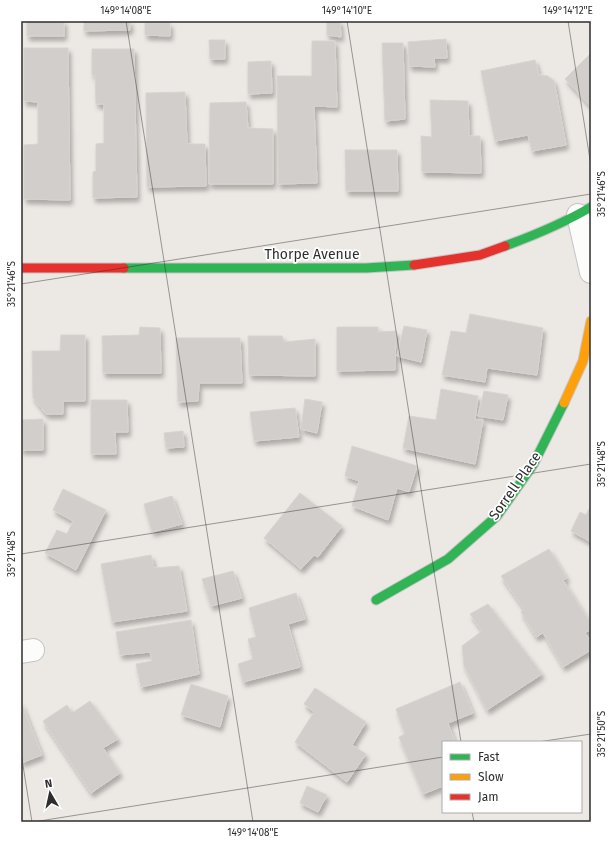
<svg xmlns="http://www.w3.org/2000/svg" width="612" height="843" font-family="'Fira Sans',sans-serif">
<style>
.building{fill:#d1cecb;stroke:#d7d4d0;filter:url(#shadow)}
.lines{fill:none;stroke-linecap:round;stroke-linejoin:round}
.street-casing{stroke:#c5c4c5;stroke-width:24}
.fast-casing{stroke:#c5c4c5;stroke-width:11}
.slow-casing{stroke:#c5c4c5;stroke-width:11}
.jam-casing{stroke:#c5c4c5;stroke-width:11}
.street{stroke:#fcfcfb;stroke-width:22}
.fast{stroke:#30b455;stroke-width:9}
.slow{stroke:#ff9f0a;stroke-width:9}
.jam{stroke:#e5322d;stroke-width:9}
.ticks{fill:none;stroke:#2e2e2e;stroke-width:1;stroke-opacity:0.45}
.labels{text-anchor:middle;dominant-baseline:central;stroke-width:3.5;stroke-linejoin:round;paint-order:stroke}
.street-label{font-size:14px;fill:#2e2e2e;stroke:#fff}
.neatline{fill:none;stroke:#2e2e2e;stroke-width:1.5}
.ticks-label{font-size:10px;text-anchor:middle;fill:#2e2e2e}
</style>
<defs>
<filter id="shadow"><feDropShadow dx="2.5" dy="4.5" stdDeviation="2" flood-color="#0004"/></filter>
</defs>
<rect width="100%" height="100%" fill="#ece8e4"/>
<g class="building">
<rect x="27" y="21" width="37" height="15"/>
<polygon points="84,21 130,21 130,30 84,31"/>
<polygon points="327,21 340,21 341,37 327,35"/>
<polygon points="145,23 170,23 170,36 145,35"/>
<polygon points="446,39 447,58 434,58 435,67 409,66 408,42"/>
<polygon points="209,40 225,40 225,59 210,59"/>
<polygon points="312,41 335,41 337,107 314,106 317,183 278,184 277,76 312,76"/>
<polygon points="382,43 403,43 405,119 385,121"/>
<polygon points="24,48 68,48 70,200 24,199 24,145 38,144 38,102 24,101"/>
<polygon points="92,49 134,49 137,197 93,198 93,172 96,171 96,144 104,143 104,104 96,104 95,75 92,75"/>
<polygon points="591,53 591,107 565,79"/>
<polygon points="535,60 539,75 548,76 554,81 566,145 532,151 528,135 495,141 481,71"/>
<polygon points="271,61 272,93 248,94 248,62"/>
<polygon points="185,92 187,144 205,144 206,186 147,187 146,93"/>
<polygon points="430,100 468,101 469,136 480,136 481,173 422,172 421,136 432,137"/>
<polygon points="246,102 248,128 273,129 273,184 209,184 210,103"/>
<polygon points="345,150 397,150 398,191 346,191"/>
<polygon points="470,314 543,328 537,375 487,368 485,382 442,375 451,331 466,333"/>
<polygon points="404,326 427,330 421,362 397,356"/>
<polygon points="140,327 160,328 161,373 103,373 102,336 139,335"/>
<polygon points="337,327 378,327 378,332 396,331 395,370 337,371"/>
<polygon points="61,335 85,335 85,401 63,401 63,414 46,414 33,398 32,351 60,351"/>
<polygon points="248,336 282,336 284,342 315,339 315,376 249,375"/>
<polygon points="176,338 240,338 242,383 199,383 198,401 178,402"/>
<polygon points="441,389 478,396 475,420 483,420 475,464 403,448 409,416 436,420"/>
<polygon points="484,391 508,395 503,420 478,416"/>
<polygon points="305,399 322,402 317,433 301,429"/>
<polygon points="91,400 127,400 128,432 115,432 116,454 91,454"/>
<polygon points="295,408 299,437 254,441 250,412"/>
<polygon points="43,419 43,450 21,450 21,420"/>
<polygon points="183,431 184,447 166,448 164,433"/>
<polygon points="352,446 417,466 409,492 397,488 388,520 352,506 359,481 345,476"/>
<polygon points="63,489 106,510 76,570 45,553 57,530 67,534 73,521 53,510"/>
<polygon points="300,493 342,526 318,557 314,555 301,569 264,538"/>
<polygon points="172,496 182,524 152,532 144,504"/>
<polygon points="591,505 591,542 571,531 580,512 586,515"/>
<polygon points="549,549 567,578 563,580 591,624 591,629 585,633 591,642 591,650 563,667 543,633 536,637 521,612 524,609 501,576"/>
<polygon points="151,555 154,568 179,566 187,611 112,622 101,564"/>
<polygon points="233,571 242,598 211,606 202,579"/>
<polygon points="296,593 305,619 288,624 300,667 243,682 238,664 253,659 248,639 256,637 249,608"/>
<polygon points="488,604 542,674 487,710 464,666 462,646 482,631 470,614"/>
<polygon points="191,620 199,674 141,687 136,664 152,661 150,652 120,655 116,632"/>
<polygon points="460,682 473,713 448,723 455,742 443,742 443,786 423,794 399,737 405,734 396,709"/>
<polygon points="191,684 228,696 220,727 181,715"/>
<polygon points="315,688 366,722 352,745 366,754 347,782 295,742 314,712 304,704"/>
<polygon points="90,701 118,739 103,748 120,773 91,793 43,721 67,705 72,713"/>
<polygon points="21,702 42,755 21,763"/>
<polygon points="307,786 327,795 318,812 300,803"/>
</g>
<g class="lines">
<defs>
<g id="street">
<polyline points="578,215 591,272"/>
<polyline points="21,652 33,650"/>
</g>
<g id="fast">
<path d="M505,246C535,235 564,223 591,207"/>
<polyline points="124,268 366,268 414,265"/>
<polyline points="376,600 448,559 497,516 533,465 564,403"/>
</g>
<polyline id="slow" points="564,403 583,361 591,321"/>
<g id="jam">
<polyline points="414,265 480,255 505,246"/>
<polyline points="21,268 124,268"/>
</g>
</defs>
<use href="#street" class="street-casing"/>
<use href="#fast" class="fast-casing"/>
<use href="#slow" class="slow-casing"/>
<use href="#jam" class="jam-casing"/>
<use href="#street" class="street"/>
<use href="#fast" class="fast"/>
<use href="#slow" class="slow"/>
<use href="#jam" class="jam"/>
</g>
<path class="ticks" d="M126,21L253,822M347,21L461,742M568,21L591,166M21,284L591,194M21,554L591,464M538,742L591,734M21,753L32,822M472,812L474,822M33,822L443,757"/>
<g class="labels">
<g class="street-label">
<text x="312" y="254">Thorpe Avenue</text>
<text transform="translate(515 486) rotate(-55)">Sorrell Place</text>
</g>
</g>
<rect width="612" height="843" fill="none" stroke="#ffffff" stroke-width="44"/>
<rect x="442" y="741" width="140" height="72" fill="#ffffff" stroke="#ababab"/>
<rect x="450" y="754" width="20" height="6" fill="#30b455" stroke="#ababab"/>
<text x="478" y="761" font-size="12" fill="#2e2e2e">Fast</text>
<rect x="450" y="774" width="20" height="6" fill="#ff9f0a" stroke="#ababab"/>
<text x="478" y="781" font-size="12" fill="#2e2e2e">Slow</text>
<rect x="450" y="794" width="20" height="6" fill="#e5322d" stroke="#ababab"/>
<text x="478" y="801" font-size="12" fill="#2e2e2e">Jam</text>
<g transform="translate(50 793) rotate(351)" stroke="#ffffff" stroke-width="3" paint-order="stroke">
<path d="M0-3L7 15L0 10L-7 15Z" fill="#2e2e2e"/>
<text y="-6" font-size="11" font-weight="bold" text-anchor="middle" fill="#2e2e2e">N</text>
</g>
<rect x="22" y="22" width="568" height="799" class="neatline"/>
<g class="ticks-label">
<text x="126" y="14">149°14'08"E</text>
<text x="347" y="14">149°14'10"E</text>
<text x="568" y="14">149°14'12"E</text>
<text transform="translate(601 194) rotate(-90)" y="4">35°21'46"S</text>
<text transform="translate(11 284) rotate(-90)" y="4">35°21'46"S</text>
<text transform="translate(601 464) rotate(-90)" y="4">35°21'48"S</text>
<text transform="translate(11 554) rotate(-90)" y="4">35°21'48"S</text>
<text transform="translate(601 734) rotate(-90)" y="4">35°21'50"S</text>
<text x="253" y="836">149°14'08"E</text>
</g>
</svg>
